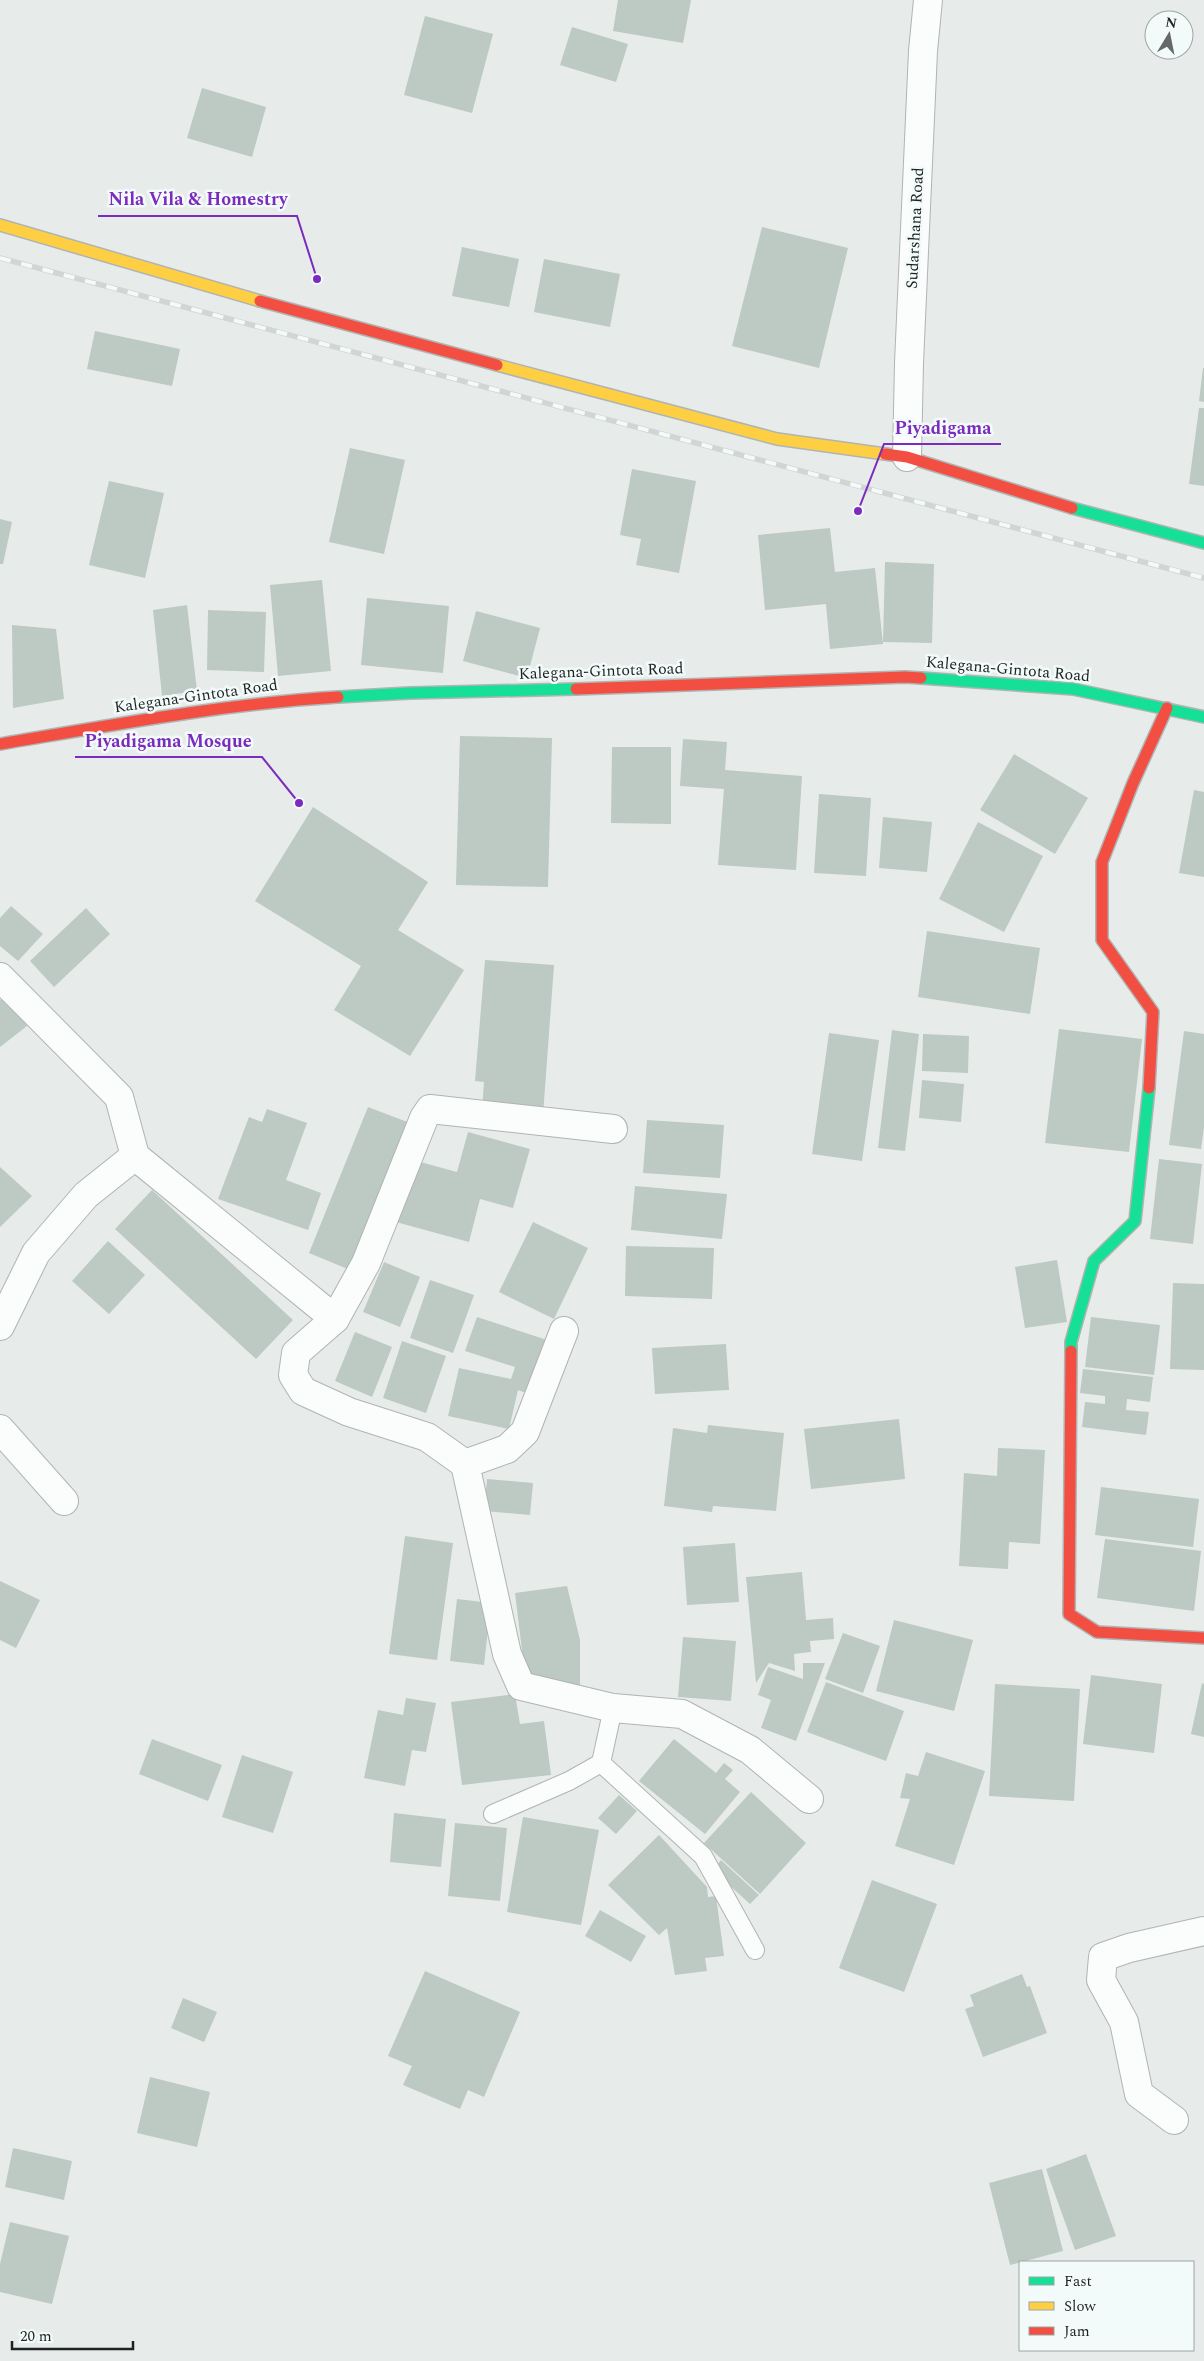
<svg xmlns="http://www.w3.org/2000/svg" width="1204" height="2361" font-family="Spectral,serif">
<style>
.building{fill:#bdc9c3}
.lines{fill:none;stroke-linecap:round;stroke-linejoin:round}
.lane-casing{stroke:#b0b4b3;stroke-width:20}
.street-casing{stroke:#b0b4b3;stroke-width:30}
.fast-casing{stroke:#b0b4b3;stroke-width:14}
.slow-casing{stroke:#b0b4b3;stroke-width:14}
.jam-casing{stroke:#b0b4b3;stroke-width:14}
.lane{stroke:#fbfcfc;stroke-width:18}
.street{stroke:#fbfcfc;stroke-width:28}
.fast{stroke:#16e098;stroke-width:11}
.slow{stroke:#ffcf43;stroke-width:11}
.jam{stroke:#f24e42;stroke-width:11}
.rail-casing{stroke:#d3d4d4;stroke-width:5.5}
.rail{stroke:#f3fafa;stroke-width:4;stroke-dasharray:11;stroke-linecap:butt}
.labels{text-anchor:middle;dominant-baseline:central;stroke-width:5;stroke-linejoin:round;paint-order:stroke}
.street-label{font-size:16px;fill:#1f2222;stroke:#f3fafa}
.leader{fill:none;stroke:#7b2cbf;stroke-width:2}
.callout-dot{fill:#7b2cbf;stroke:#f3fafa;stroke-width:2}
.callout-label{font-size:18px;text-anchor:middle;font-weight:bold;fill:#7b2cbf;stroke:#f3fafa;stroke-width:5;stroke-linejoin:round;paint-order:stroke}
</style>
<rect width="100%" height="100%" fill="#e7eceb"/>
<g class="building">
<polygon points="618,0 691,0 683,43 613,31"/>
<polygon points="425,16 493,34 472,113 404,95"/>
<polygon points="572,27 628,44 616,82 560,65"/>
<polygon points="202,88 266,107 252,157 187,138"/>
<polygon points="762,227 848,248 819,368 732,346"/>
<polygon points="462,247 519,259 509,307 452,296"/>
<polygon points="544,259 620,274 610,327 534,312"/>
<polygon points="95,331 180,349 172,386 87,369"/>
<polygon points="1203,368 1204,368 1204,402 1199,401"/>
<polygon points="1199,408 1204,408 1204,486 1189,484"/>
<polygon points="350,448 405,460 384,554 329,542"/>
<polygon points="632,469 696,481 679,573 636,565 641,539 620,535"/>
<polygon points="109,481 164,493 145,578 89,565"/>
<polygon points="0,519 12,522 3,564 0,564"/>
<polygon points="830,528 835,572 875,568 883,644 830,649 826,604 765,610 758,535"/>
<polygon points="885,562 934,564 932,643 883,642"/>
<polygon points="322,580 331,671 278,676 270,585"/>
<polygon points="367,598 449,606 443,673 361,665"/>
<polygon points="187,605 197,691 162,696 153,610"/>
<polygon points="208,610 266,612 264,672 207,670"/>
<polygon points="476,611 540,628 527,678 463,661"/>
<polygon points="12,625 56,629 64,699 13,708"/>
<polygon points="460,736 552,738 548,887 456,885"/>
<polygon points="683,739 727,742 725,770 802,776 796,870 718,865 724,789 680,786"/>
<polygon points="612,747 671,747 671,824 611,823"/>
<polygon points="1014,754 1088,798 1055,854 980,810"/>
<polygon points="1194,790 1204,792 1204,877 1179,873"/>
<polygon points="819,794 871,798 866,876 814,873"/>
<polygon points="313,807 428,882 398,930 464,970 410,1056 334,1010 361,966 255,901"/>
<polygon points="883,817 932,822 927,872 879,868"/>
<polygon points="978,822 1043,856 1004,932 939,899"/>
<polygon points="11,906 43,934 18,961 0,946 0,918"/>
<polygon points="86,908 110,934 54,987 30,961"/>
<polygon points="927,931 1040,948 1030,1014 918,997"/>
<polygon points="485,960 554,965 543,1115 482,1110 484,1082 475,1081"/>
<polygon points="4,997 27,1026 0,1047 0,1000"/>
<polygon points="1059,1029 1142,1039 1129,1152 1045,1143"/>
<polygon points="892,1030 919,1034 905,1151 878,1148"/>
<polygon points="1184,1031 1204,1034 1204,1127 1201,1149 1169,1145"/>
<polygon points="829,1033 879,1040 862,1161 812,1154"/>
<polygon points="923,1034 969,1036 968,1073 922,1071"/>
<polygon points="922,1080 964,1084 961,1122 919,1118"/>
<polygon points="368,1107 410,1123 350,1270 309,1253"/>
<polygon points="267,1109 307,1123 286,1180 321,1193 308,1230 218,1199 249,1117 262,1122"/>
<polygon points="647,1120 724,1125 720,1178 643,1173"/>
<polygon points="468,1132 530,1149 513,1208 480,1199 469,1242 396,1222 413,1160 457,1172"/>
<polygon points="1159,1159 1202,1164 1193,1244 1150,1239"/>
<polygon points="0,1167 32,1196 0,1227"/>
<polygon points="635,1186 727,1194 722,1239 631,1230"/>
<polygon points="152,1190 293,1320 256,1359 115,1229"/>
<polygon points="533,1222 588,1248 554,1319 499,1292"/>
<polygon points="108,1241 145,1275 109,1314 72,1281"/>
<polygon points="626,1246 714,1248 712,1299 625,1296"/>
<polygon points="1057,1260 1067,1322 1025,1328 1015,1267"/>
<polygon points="384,1262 420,1277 400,1327 363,1312"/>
<polygon points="430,1280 474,1295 453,1353 410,1338"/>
<polygon points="1173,1283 1204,1284 1204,1370 1170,1369"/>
<polygon points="477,1317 550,1341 539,1375 532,1373 526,1393 518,1390 509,1429 448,1416 459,1368 511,1379 515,1367 465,1351"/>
<polygon points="1091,1317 1160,1325 1154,1375 1085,1367"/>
<polygon points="355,1332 392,1347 372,1397 335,1381"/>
<polygon points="402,1341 446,1356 426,1413 383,1398"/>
<polygon points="726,1344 729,1390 655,1394 652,1348"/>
<polygon points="1083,1369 1153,1377 1150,1402 1127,1399 1126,1410 1149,1412 1146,1435 1082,1427 1085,1402 1105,1404 1105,1396 1080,1393"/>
<polygon points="899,1419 905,1479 811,1489 804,1429"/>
<polygon points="708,1425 784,1433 776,1511 713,1506 712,1512 664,1506 673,1428 707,1433"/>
<polygon points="998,1448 1045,1450 1040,1544 1009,1542 1008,1569 959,1566 964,1473 997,1476"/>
<polygon points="487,1479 533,1483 530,1515 484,1511"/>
<polygon points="1101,1487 1199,1499 1193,1547 1095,1535"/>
<polygon points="405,1536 453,1543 437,1660 389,1654"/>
<polygon points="1105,1539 1201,1551 1194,1611 1097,1598"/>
<polygon points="735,1543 739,1602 687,1605 683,1547"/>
<polygon points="802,1572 806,1620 833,1618 834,1639 810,1641 811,1652 794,1654 795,1671 769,1663 756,1683 746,1577"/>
<polygon points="0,1581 40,1600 16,1648 0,1640"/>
<polygon points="567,1586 580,1640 580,1690 525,1675 515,1593"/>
<polygon points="457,1599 491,1603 484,1665 450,1661"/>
<polygon points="894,1620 973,1640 954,1711 876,1691"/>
<polygon points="843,1633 880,1646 863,1693 825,1679"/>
<polygon points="683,1637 736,1641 731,1701 678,1697"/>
<polygon points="803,1663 825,1663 796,1741 761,1728 771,1700 758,1695 768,1667 803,1679"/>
<polygon points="1091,1675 1162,1684 1154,1753 1083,1744"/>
<polygon points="826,1682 904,1711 886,1761 807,1732"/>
<polygon points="1202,1683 1204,1684 1204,1737 1191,1734"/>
<polygon points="995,1684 1080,1689 1074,1801 989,1796"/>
<polygon points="515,1694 520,1724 544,1721 551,1775 462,1785 451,1702"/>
<polygon points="406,1698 436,1703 426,1752 412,1750 405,1786 364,1778 378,1710 403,1715"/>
<polygon points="152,1739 222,1765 208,1801 139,1774"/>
<polygon points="674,1739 716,1773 724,1763 733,1770 725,1779 740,1792 705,1834 639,1781"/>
<polygon points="926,1752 985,1771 954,1865 895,1846 910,1799 900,1798 906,1773 918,1776"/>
<polygon points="242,1755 293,1772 273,1833 222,1817"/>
<polygon points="751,1792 806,1843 760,1894 704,1843"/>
<polygon points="619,1795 637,1811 616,1834 598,1818"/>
<polygon points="394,1813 446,1819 441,1867 390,1862"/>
<polygon points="523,1817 599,1830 581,1925 507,1912"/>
<polygon points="455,1823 507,1828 500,1901 448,1896"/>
<polygon points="659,1835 707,1887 708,1897 716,1896 724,1956 705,1958 707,1971 675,1975 667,1928 659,1935 608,1885"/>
<polygon points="721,1860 759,1895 750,1904 713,1870"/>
<polygon points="872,1880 937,1904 904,1992 839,1968"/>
<polygon points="600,1910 646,1936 631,1962 585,1936"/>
<polygon points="425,1971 520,2012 484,2097 468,2090 460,2109 403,2085 412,2066 388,2056"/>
<polygon points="1022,1974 1027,1987 1030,1986 1047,2033 983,2057 965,2009 974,2006 970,1995"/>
<polygon points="183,1998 217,2012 204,2042 171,2028"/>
<polygon points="150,2077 210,2092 197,2147 137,2133"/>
<polygon points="13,2148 72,2161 64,2200 5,2187"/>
<polygon points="1086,2154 1116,2236 1075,2250 1046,2169"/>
<polygon points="1042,2169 1063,2251 1010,2265 989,2183"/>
<polygon points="10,2222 69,2236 52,2304 0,2292 0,2264"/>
</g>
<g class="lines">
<defs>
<g id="lane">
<polyline points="601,1763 703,1856 755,1950"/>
<polyline points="493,1814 569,1781 601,1763 613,1708"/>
</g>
<g id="street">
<polyline points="907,457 909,363 923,51 928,0"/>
<polyline points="0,977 119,1097 135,1156 335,1319 296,1353 293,1375 303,1391 349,1412 427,1437 465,1464"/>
<polyline points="335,1319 366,1263 424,1118 430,1109 613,1129"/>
<polyline points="0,1326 36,1253 86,1195 135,1156"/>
<polyline points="564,1331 525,1432 507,1449 465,1464 507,1654 521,1686 613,1708 682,1714 750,1750 809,1799"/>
<polyline points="0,1429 64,1501"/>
<polyline points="1174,2120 1139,2094 1124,2022 1101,1980 1103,1957 1129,1948 1204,1931"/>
</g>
<g id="fast">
<polyline points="1072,508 1204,543"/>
<polyline points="921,678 1073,689 1204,717"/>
<polyline points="338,697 410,693 576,689"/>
<polyline points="1071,1351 1071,1342 1094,1261 1135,1221 1149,1088"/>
</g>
<g id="slow">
<polyline points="0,225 260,301"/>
<polyline points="497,365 777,439 885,454"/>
</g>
<g id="jam">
<polyline points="260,301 497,365"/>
<polyline points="885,454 907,457 1072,508"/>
<polyline points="576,689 905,677 921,678"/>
<path d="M0,744C112,725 224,704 338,697"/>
<polyline points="1149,1088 1153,1012 1102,940 1102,862 1133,783 1167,708"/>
<polyline points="1071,1351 1069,1614 1097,1632 1204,1638"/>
</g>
</defs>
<use href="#lane" class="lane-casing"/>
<use href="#street" class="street-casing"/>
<use href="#fast" class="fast-casing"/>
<use href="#slow" class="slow-casing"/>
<use href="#jam" class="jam-casing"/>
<use href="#lane" class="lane"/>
<use href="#street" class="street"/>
<use href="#fast" class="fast"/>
<use href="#slow" class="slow"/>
<use href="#jam" class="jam"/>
<defs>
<polyline id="rail" points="0,258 1204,578"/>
</defs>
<use href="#rail" class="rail-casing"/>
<use href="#rail" class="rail"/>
</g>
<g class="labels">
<g class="street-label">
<text transform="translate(915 228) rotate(-87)">Sudarshana Road</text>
<text transform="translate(1008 669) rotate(5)">Kalegana-Gintota Road</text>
<text transform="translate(601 671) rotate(-2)">Kalegana-Gintota Road</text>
<text transform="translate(196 696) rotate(-8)">Kalegana-Gintota Road</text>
</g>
</g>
<path class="leader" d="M317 279L297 216H98M858 511L884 444H1001M299 803L262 757H75"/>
<g class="callout-dot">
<circle cx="317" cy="279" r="5"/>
<circle cx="858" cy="511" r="5"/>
<circle cx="299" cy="803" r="5"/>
</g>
<g class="callout-label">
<text x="198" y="205">Nila Vila &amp; Homestry</text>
<text x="943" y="434">Piyadigama</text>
<text x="168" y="747">Piyadigama Mosque</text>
</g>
<rect x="1019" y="2261" width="175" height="90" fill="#f3fafa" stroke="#9ea4a4"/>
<rect x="1029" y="2277" width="25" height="8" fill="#16e098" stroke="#9ea4a4"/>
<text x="1064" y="2286" font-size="15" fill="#1f2222">Fast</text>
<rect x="1029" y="2302" width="25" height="8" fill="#ffcf43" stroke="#9ea4a4"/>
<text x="1064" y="2311" font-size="15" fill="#1f2222">Slow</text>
<rect x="1029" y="2327" width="25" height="8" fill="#f24e42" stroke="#9ea4a4"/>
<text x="1064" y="2336" font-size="15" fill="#1f2222">Jam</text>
<g transform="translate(1169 35) rotate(10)"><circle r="24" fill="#f3fafa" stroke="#9ea4a4"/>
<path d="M0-4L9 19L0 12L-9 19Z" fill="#656968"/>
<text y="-8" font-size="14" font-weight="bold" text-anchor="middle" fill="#1f2222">N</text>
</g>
<path d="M12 2341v8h121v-8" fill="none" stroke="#1f2222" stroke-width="2.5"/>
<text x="20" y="2341" font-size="15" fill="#1f2222" stroke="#f3fafa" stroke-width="4" paint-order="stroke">20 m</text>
</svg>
